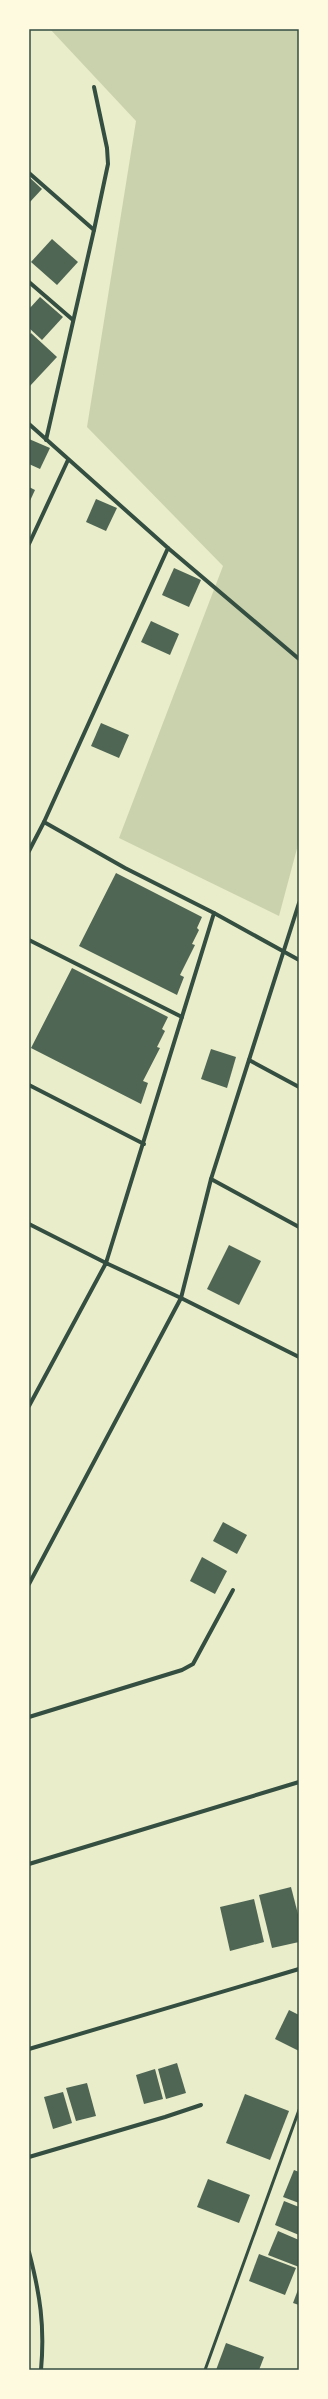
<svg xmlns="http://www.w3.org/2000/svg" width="328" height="2399" font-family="'Asap Condensed',sans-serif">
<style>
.green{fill:#cad2ad}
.building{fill:#4f6655}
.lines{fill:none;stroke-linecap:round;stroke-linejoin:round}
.service{stroke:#344e41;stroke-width:3}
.minor{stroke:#344e41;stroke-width:4}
.neatline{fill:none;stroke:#344e41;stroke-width:1.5}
</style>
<rect width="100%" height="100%" fill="#e9edc9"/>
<polygon class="green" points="50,29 299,29 299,841 279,916 119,838 223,566 87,427 136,121"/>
<g class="building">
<polygon points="29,177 42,189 29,203"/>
<polygon points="52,239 78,262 57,285 31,262"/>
<polygon points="40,297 63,317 42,340 29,328 29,309"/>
<polygon points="31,333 57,357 29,387 29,336"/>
<polygon points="29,439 50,448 40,469 29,464"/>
<polygon points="29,487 35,490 29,503"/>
<polygon points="96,499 117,508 106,531 86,522"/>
<polygon points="174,568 201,580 189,607 162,595"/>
<polygon points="151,621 179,634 170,655 141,642"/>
<polygon points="101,723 129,735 119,758 91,746"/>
<polygon points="116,873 202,917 197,928 199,930 192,944 195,945 180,975 184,977 177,995 79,946"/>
<polygon points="72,968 168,1017 162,1029 165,1031 157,1047 160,1048 143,1081 148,1083 141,1104 31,1048"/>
<polygon points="211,1049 236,1057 227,1088 201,1079"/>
<polygon points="229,1245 261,1261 239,1305 207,1289"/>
<polygon points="223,1522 247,1535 237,1554 213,1541"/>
<polygon points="202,1557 227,1571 215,1594 190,1581"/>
<polygon points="291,1887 299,1918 299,1942 272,1948 259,1895"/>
<polygon points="254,1899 264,1942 230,1951 220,1907"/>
<polygon points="289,2010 299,2015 299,2051 275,2039"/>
<polygon points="177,2063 186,2093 166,2099 158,2069"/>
<polygon points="155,2069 163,2099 144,2104 136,2075"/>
<polygon points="87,2083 96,2116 76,2121 66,2088"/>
<polygon points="63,2092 72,2123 53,2129 44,2097"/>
<polygon points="245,2094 289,2111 270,2160 226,2143"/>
<polygon points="294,2170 299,2172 299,2203 283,2197"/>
<polygon points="208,2179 250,2195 239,2223 197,2207"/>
<polygon points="284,2201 299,2207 299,2235 275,2225"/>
<polygon points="278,2231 299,2240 299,2267 268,2255"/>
<polygon points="259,2254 296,2268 285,2295 249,2281"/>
<polygon points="299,2287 299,2305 293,2303"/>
<polygon points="226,2343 264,2357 259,2370 216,2370"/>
</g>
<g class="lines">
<polyline class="service" points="205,2370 299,2110"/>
<g class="minor">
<polyline points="29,173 94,230 46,440"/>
<polyline points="94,230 108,164 107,148 94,87"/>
<polyline points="29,282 73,320"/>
<polyline points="29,424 168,548 44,822 125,868 214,913 106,1263 29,1224"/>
<polyline points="29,544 68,460"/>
<polyline points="168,548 299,659"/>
<polyline points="29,851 44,822"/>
<polyline points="299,903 211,1179 181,1298 299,1357"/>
<polyline points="214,913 299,960"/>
<polyline points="29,940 182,1017"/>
<polyline points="249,1060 299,1087"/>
<polyline points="29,1085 144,1144"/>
<polyline points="211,1179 299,1227"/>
<polyline points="29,1406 106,1263 181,1298 29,1584"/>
<polyline points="29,1717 182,1670 193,1664 233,1590"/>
<polyline points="29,1864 299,1782"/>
<polyline points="29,2049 299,1969"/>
<polyline points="29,2157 165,2117 201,2105"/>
<path d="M29,2252C40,2294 45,2326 41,2370"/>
</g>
</g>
<rect width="328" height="2399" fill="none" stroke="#fefae0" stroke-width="60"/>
<rect x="30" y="30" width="268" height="2339" class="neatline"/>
</svg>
